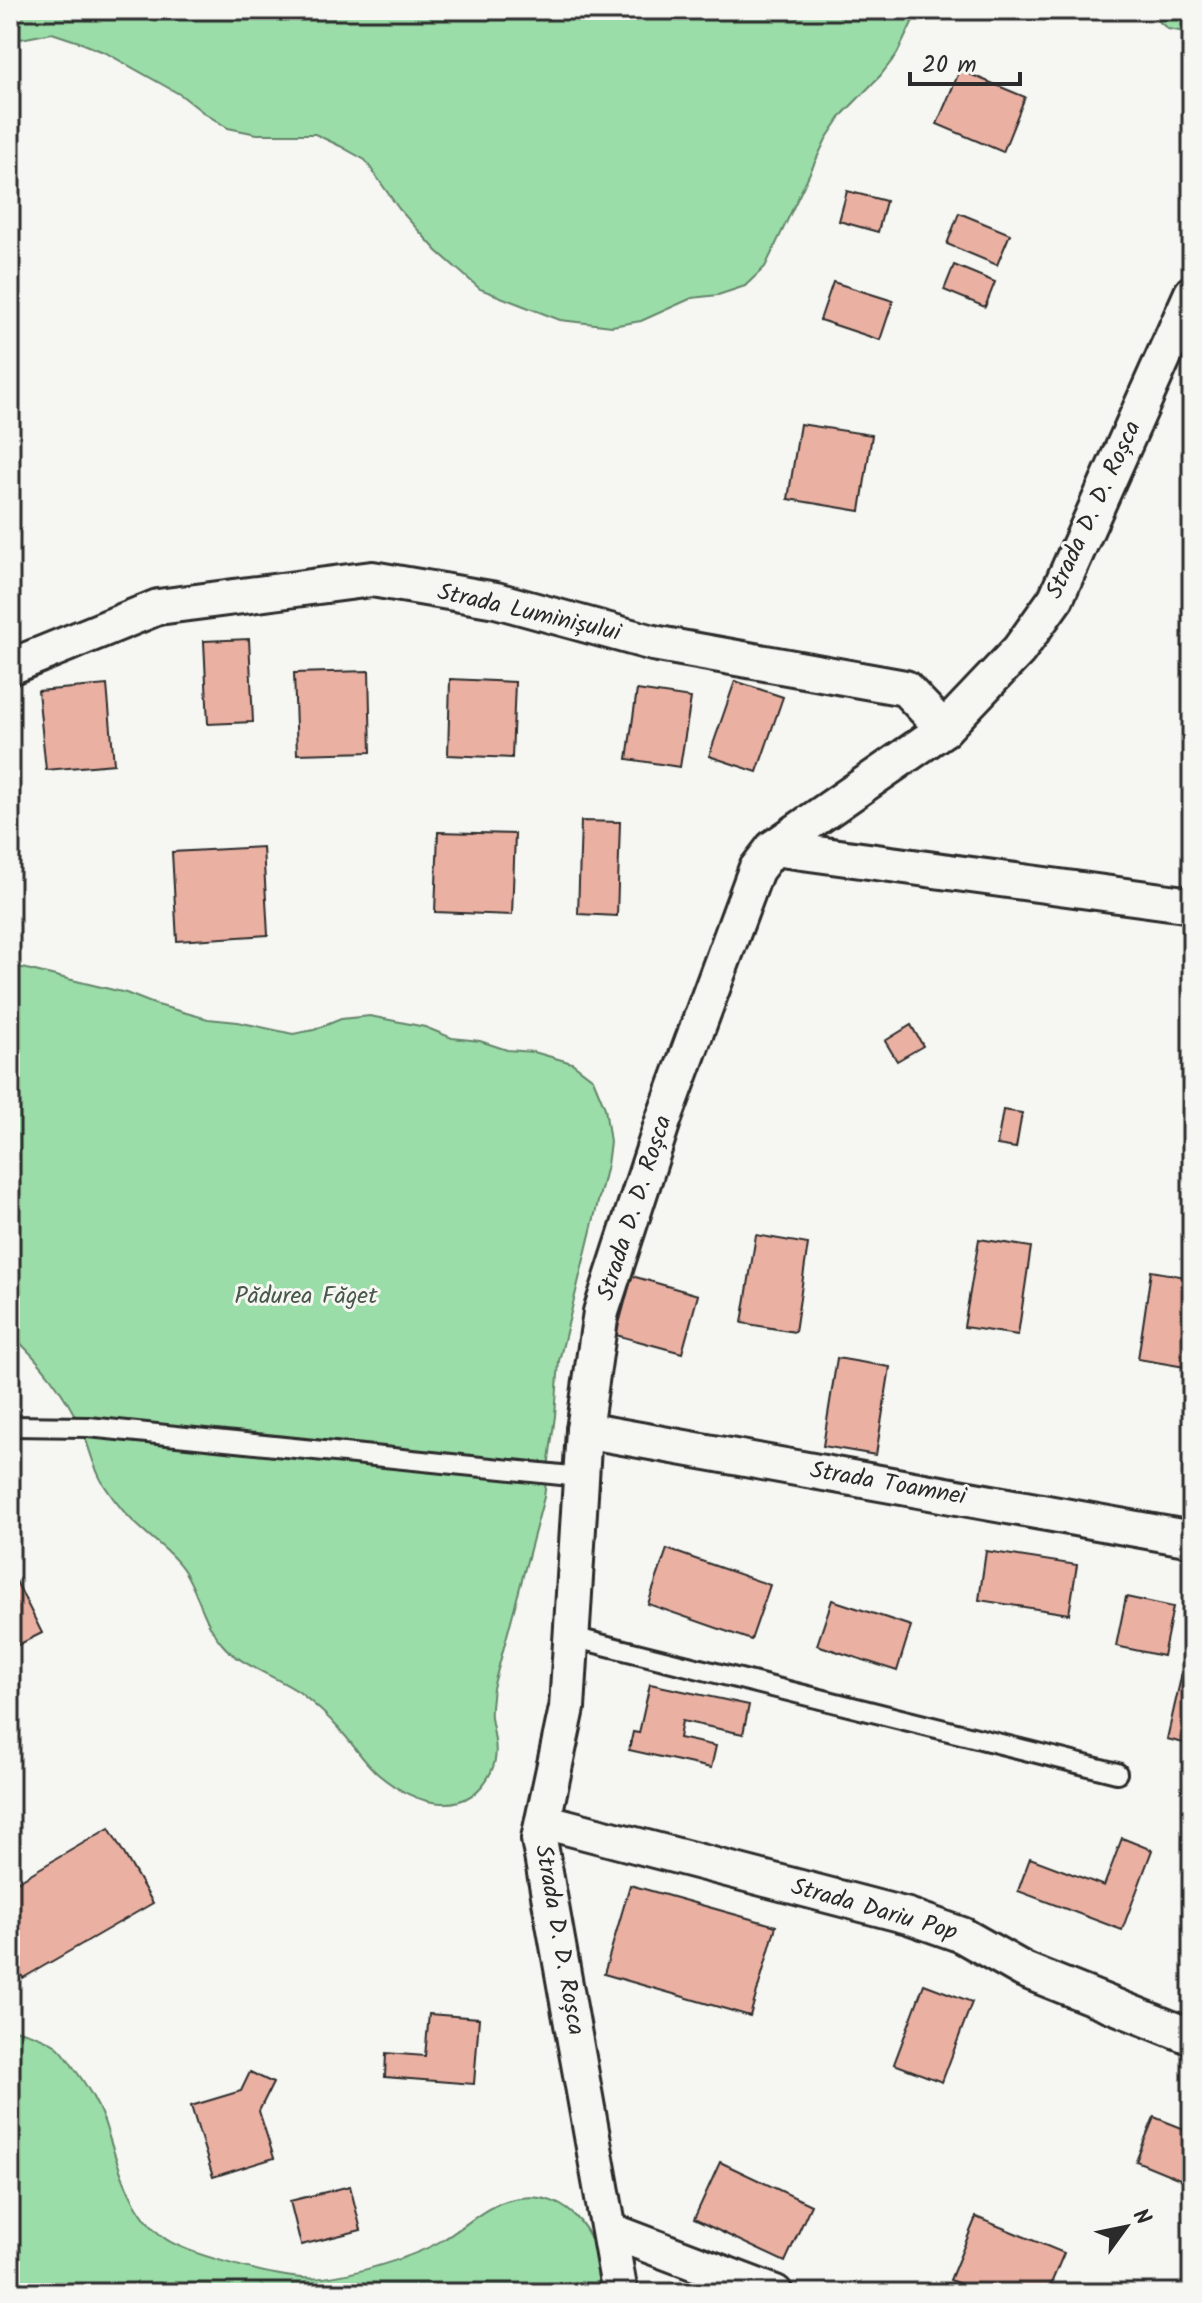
<svg xmlns="http://www.w3.org/2000/svg" width="1202" height="2303" font-family="Kalam,sans-serif">
<style>
.green{fill:#9bdda8;stroke:#63846a;stroke-width:2}
.building{fill:#eab1a3;stroke:#2b2b2b;stroke-width:2}
.lines{fill:none;stroke-linecap:round;stroke-linejoin:round}
.service-casing{stroke:#2b2b2b;stroke-width:24}
.minor-casing{stroke:#2b2b2b;stroke-width:40}
.service{stroke:#f6f6f2;stroke-width:18}
.minor{stroke:#f6f6f2;stroke-width:34}
.labels{text-anchor:middle;dominant-baseline:central;stroke-width:6;stroke-linejoin:round;paint-order:stroke}
.street-label{font-size:24px;fill:#2b2b2b;stroke:#f6f6f2}
.park-label{font-size:24px;fill:#47584a;stroke:#f6f6f2}
</style>
<rect width="100%" height="100%" fill="#f6f6f2"/>
<filter id="ink" filterUnits="userSpaceOnUse"><feTurbulence type="fractalNoise" baseFrequency=".0125" numOctaves="2"/><feDisplacementMap in="SourceGraphic" scale="16" xChannelSelector="R" yChannelSelector="G"/><feConvolveMatrix kernelMatrix="1 2 1 2 8 2 1 2 1" color-interpolation-filters="sRGB"/></filter>
<g filter="url(#ink)">
<g class="green">
<polygon points="10,10 918,10 897,54 880,76 842,115 826,139 765,267 745,286 718,295 692,298 641,321 612,326 560,320 480,289 437,251 399,209 365,160 340,146 315,134 257,134 228,128 204,113 181,95 106,53 79,42 52,33 10,41"/>
<polygon points="1145,10 1192,10 1192,33 1168,29"/>
<path d="M10,965L126,993L154,1004L208,1019L238,1022L293,1034L314,1030L341,1019L370,1016L425,1027L452,1038L480,1041L507,1050L534,1052L572,1063L593,1079L605,1108L610,1142L607,1165L559,1361L555,1416L544,1497L493,1688C492,1698 490,1709 491,1718C494,1736 500,1754 491,1772C466,1822 413,1803 379,1775C363,1762 353,1743 339,1729C328,1716 313,1703 299,1692C276,1676 239,1665 222,1644C203,1622 199,1593 183,1569C172,1553 158,1544 144,1531C129,1519 115,1502 104,1485C93,1468 90,1448 82,1430C64,1391 41,1362 10,1333Z"/>
<path d="M10,2028C26,2032 41,2036 55,2045C63,2050 69,2061 74,2068C86,2084 97,2102 104,2121C117,2161 128,2209 163,2237C184,2254 273,2276 302,2278C336,2282 411,2258 441,2241C464,2228 487,2204 514,2199C572,2187 605,2241 600,2293H10Z"/>
</g>
<g class="building">
<polygon points="960,70 1025,97 1003,152 937,124"/>
<polygon points="847,191 886,201 878,232 839,221"/>
<polygon points="959,213 1010,234 997,265 947,244"/>
<polygon points="954,265 995,282 985,307 944,290"/>
<polygon points="833,282 893,301 880,340 820,320"/>
<polygon points="800,424 872,435 860,511 788,499"/>
<polygon points="249,639 253,722 208,724 204,641"/>
<polygon points="369,671 371,752 297,754 294,673"/>
<polygon points="450,679 515,682 512,758 448,755"/>
<polygon points="735,681 783,697 757,772 709,756"/>
<polygon points="107,685 114,764 46,770 38,691"/>
<polygon points="637,690 691,698 680,767 627,759"/>
<polygon points="1192,798 1192,840 1184,839"/>
<polygon points="581,821 620,822 617,916 578,914"/>
<polygon points="438,832 515,834 512,915 435,912"/>
<polygon points="263,847 268,935 177,941 172,852"/>
<polygon points="911,1025 923,1046 897,1061 885,1041"/>
<polygon points="1003,1110 1022,1113 1016,1148 997,1145"/>
<polygon points="756,1235 808,1244 795,1332 742,1323"/>
<polygon points="979,1239 1031,1247 1018,1335 964,1327"/>
<polygon points="1151,1271 1192,1278 1191,1368 1138,1359"/>
<polygon points="632,1276 698,1295 682,1353 616,1335"/>
<polygon points="837,1358 890,1367 876,1455 823,1446"/>
<polygon points="667,1549 770,1585 751,1640 648,1604"/>
<polygon points="986,1551 1077,1565 1069,1614 979,1600"/>
<polygon points="10,1569 42,1633 10,1649"/>
<polygon points="1126,1597 1173,1607 1163,1656 1116,1646"/>
<polygon points="832,1600 911,1626 897,1671 817,1645"/>
<polygon points="1192,1629 1192,1745 1167,1739"/>
<polygon points="650,1684 749,1705 743,1734 682,1721 679,1738 716,1746 711,1768 629,1750 633,1732 639,1733"/>
<polygon points="109,1828 153,1903 23,1978 10,1956 10,1886"/>
<polygon points="1122,1838 1152,1850 1122,1930 1018,1891 1030,1858 1104,1886"/>
<polygon points="630,1885 776,1926 750,2016 604,1974"/>
<polygon points="924,1984 972,2002 942,2082 894,2064"/>
<polygon points="429,2014 479,2018 474,2084 385,2077 386,2053 425,2056"/>
<polygon points="250,2072 273,2083 259,2111 274,2158 213,2177 191,2106 241,2091"/>
<polygon points="1154,2117 1192,2132 1192,2184 1136,2161"/>
<polygon points="720,2162 811,2205 785,2262 694,2219"/>
<polygon points="350,2186 361,2230 301,2245 290,2201"/>
<polygon points="976,2217 1064,2253 1047,2293 982,2293 950,2280"/>
<polygon points="673,2283 705,2293 670,2293"/>
</g>
<g class="lines">
<defs>
<g id="service">
<polyline points="10,1426 88,1427 581,1477"/>
<polyline points="572,1637 1117,1773"/>
</g>
<g id="minor">
<polyline points="10,667 158,607 372,579 496,600 653,643 905,688 944,729"/>
<polyline points="773,848 1192,905"/>
<polyline points="584,1430 1192,1539"/>
<polyline points="543,1821 908,1916 962,1935 1024,1970 1192,2037"/>
<polyline points="611,2232 622,2235 775,2293"/>
<polyline points="620,2293 539,1839 567,1708 584,1430 601,1312 663,1121 756,870 773,848 944,729 1019,650 1056,598 1192,293"/>
</g>
</defs>
<use href="#service" class="service-casing"/>
<use href="#minor" class="minor-casing"/>
<use href="#service" class="service"/>
<use href="#minor" class="minor"/>
</g>
</g>
<g class="labels">
<g class="street-label">
<text transform="translate(1094 510) rotate(-65)">Strada D. D. Roșca</text>
<text transform="translate(529 613) rotate(13)">Strada Luminișului</text>
<text transform="translate(635 1208) rotate(-72)">Strada D. D. Roșca</text>
<text transform="translate(888 1484) rotate(10)">Strada Toamnei</text>
<text transform="translate(874 1910) rotate(16)">Strada Dariu Pop</text>
<text transform="translate(559 1940) rotate(80)">Strada D. D. Roșca</text>
</g>
<g class="park-label">
<text x="306" y="1296">Pădurea Făget</text>
</g>
</g>
<rect width="1202" height="2303" fill="none" stroke="#f6f6f2" stroke-width="40"/>
<rect x="20" y="20" width="1162" height="2263" fill="none" stroke="#2b2b2b" stroke-width="3" filter="url(#ink)"/>
<g transform="translate(1126 2227) rotate(57)" stroke="#f6f6f2" stroke-width="6" paint-order="stroke">
<path d="M0-6L14 30L0 20L-14 30Z" fill="#2b2b2b"/>
<text y="-12" font-size="22" font-weight="bold" text-anchor="middle" fill="#2b2b2b">N</text>
</g>
<path d="M910 72v12h110v-12" fill="none" stroke="#2b2b2b" stroke-width="4"/>
<text x="922" y="72" font-size="24" fill="#2b2b2b" stroke="#f6f6f2" stroke-width="6" paint-order="stroke">20 m</text>
</svg>
